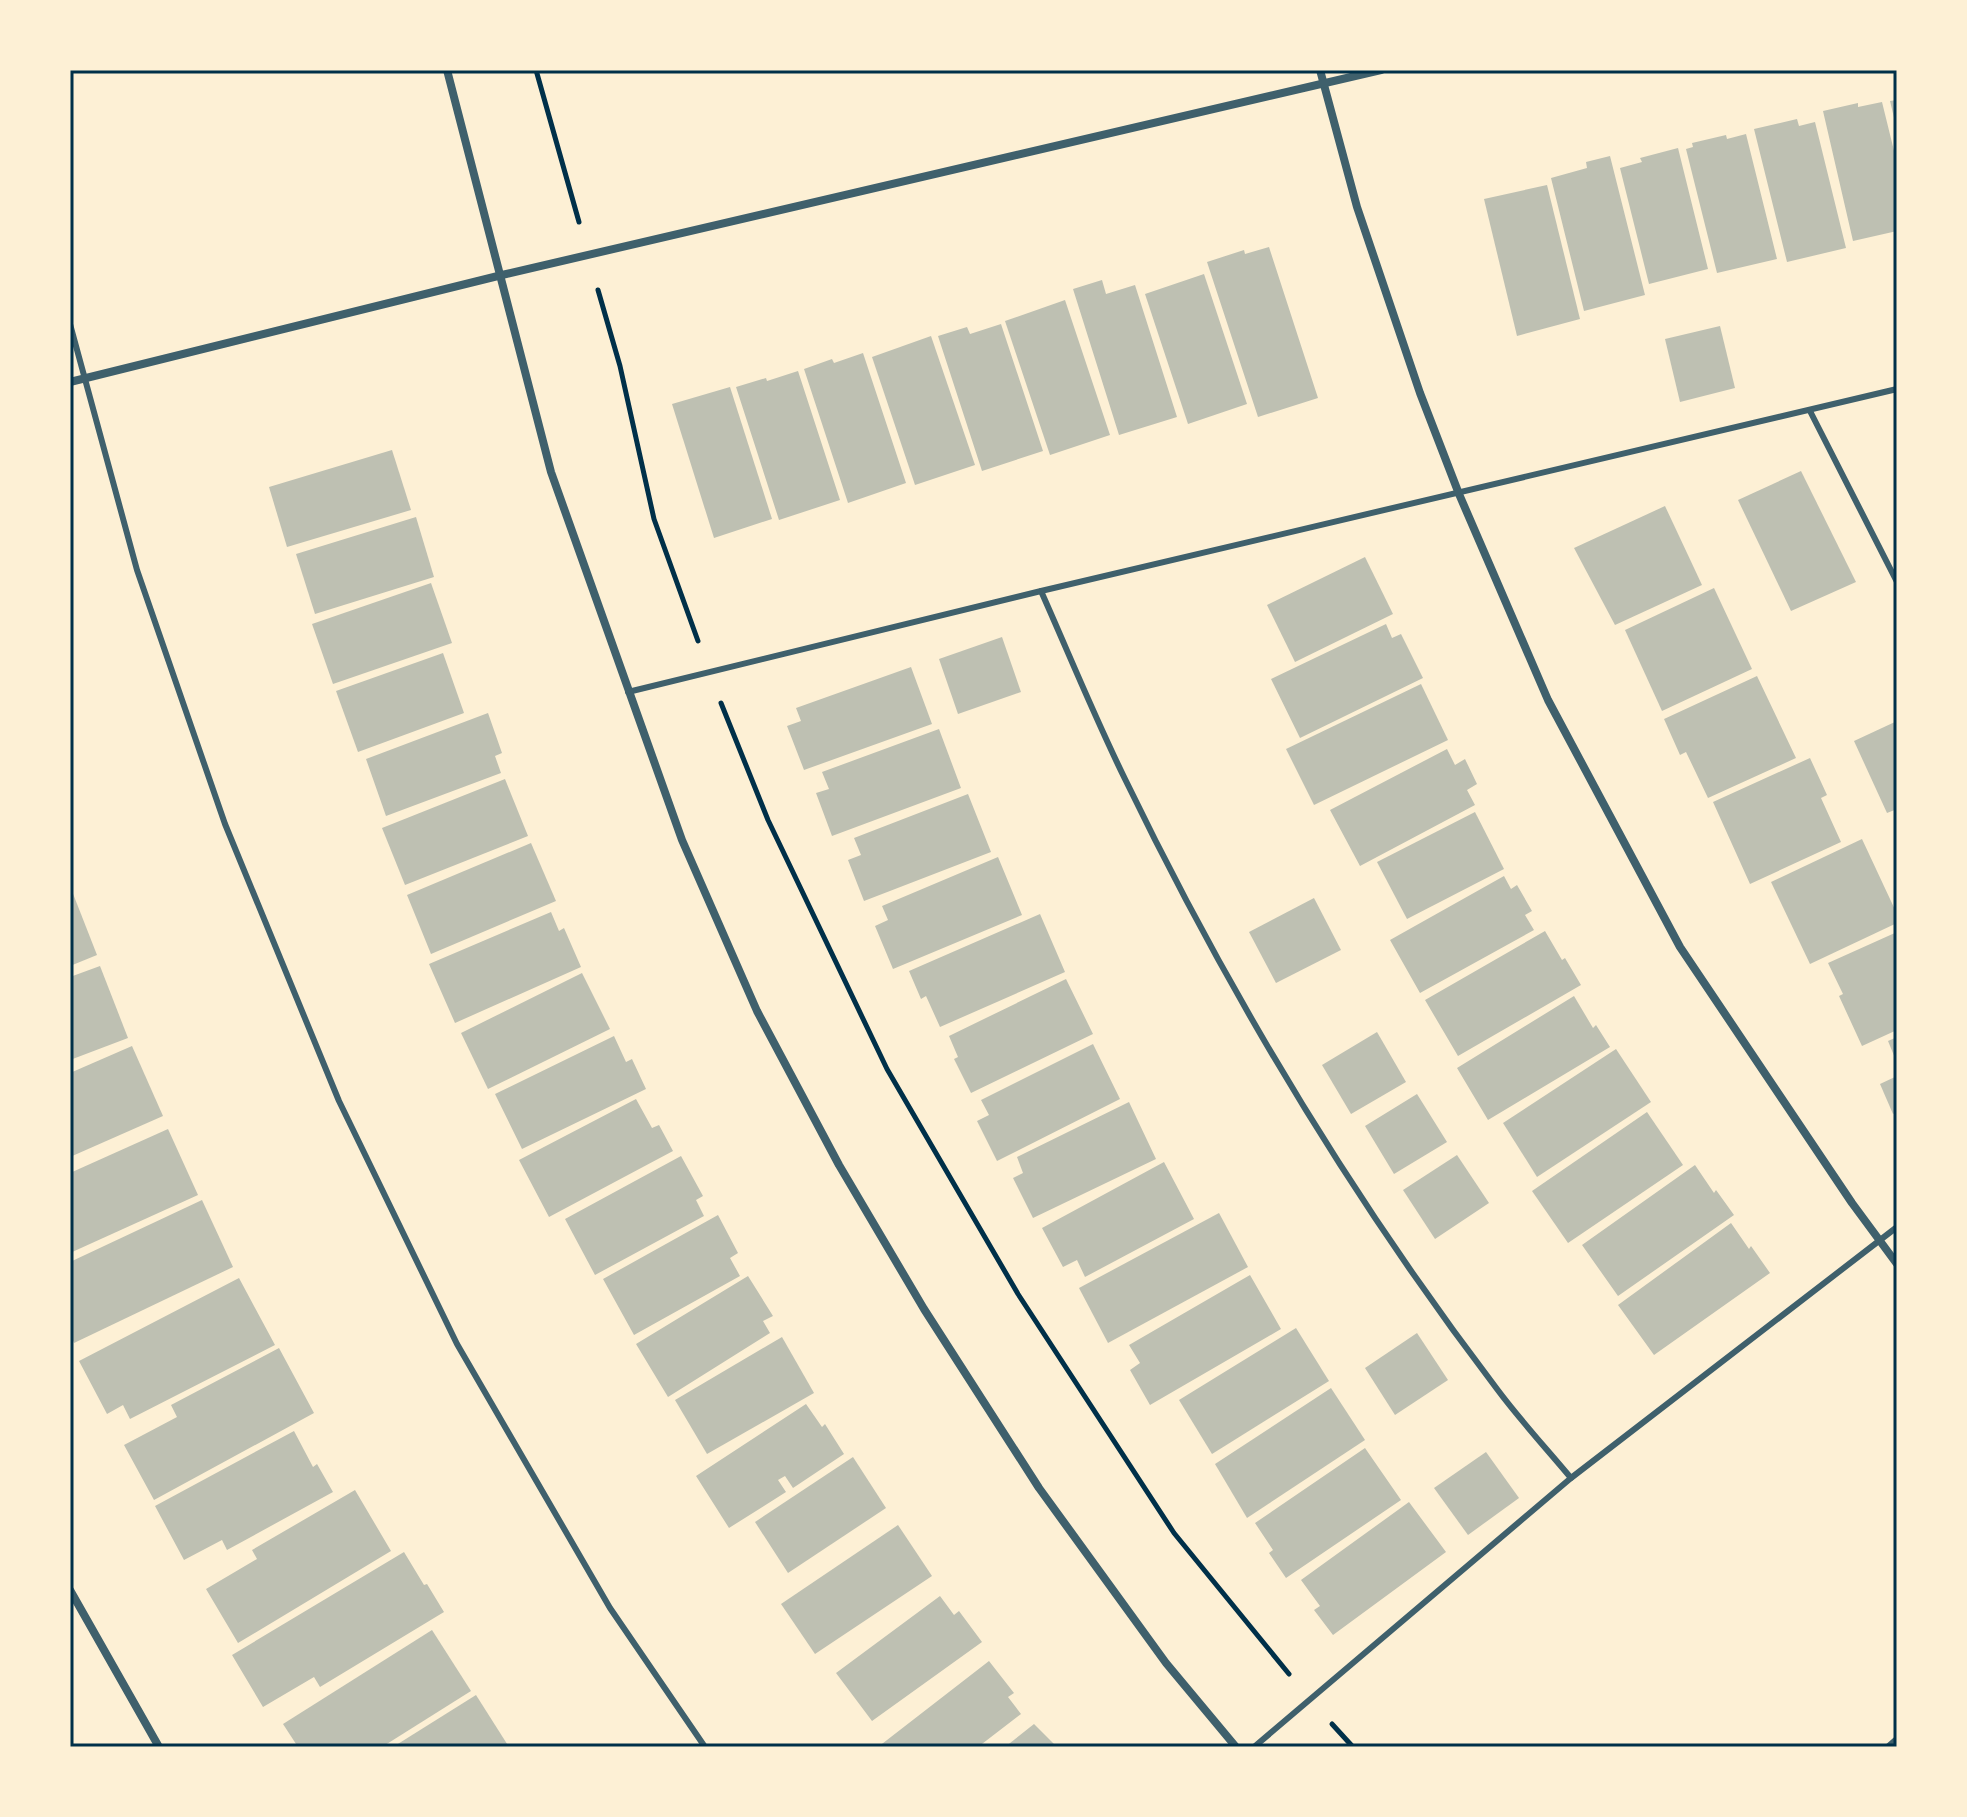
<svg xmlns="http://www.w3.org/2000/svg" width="1967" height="1817" font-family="'Times New Roman',serif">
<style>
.building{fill:#bec0b2}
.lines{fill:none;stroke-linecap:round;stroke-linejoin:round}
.path{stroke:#003049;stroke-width:5}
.service{stroke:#3f606c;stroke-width:6}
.minor{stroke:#3f606c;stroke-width:8}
.neatline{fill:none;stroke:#003049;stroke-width:3}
</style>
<rect width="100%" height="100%" fill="#fdf0d5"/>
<g class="building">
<polygon points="1897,100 1897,126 1896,126 1890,101"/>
<polygon points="1882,102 1897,163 1897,231 1853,241 1823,111 1858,103 1858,107"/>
<polygon points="1797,119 1799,126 1815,122 1846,248 1787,262 1754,129"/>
<polygon points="1746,134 1777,259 1717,273 1686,149 1693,147 1692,143 1726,135 1727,139"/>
<polygon points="1678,148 1708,269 1649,284 1620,168 1642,162 1640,158"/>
<polygon points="1610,156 1645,295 1584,311 1551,178 1587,168 1586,162"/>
<polygon points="1547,185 1580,319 1517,336 1484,199"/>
<polygon points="1269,247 1318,398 1258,417 1207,262 1244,250 1245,254"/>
<polygon points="1204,274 1247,404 1188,424 1145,294"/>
<polygon points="1102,280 1106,294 1135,285 1177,417 1119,435 1073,289"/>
<polygon points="1065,300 1110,435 1050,455 1005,321"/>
<polygon points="1001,324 1043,451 982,471 938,336 967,327 970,334"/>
<polygon points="1720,326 1735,388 1680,402 1665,339"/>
<polygon points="931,336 975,465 915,485 872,357"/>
<polygon points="863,353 906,483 848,503 804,369 832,359 834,363"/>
<polygon points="798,371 840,500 779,520 736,387 766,378 767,381"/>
<polygon points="730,387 772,519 714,538 672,404"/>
<polygon points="392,450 411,510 287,547 269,487"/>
<polygon points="1801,471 1856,582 1791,611 1738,500"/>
<polygon points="1665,506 1702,585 1615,625 1574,548"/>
<polygon points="416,517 434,577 315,614 296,554"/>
<polygon points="1365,557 1393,614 1295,662 1267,605"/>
<polygon points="431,583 452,643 333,684 312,624"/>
<polygon points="1714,588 1752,669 1662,711 1625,630"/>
<polygon points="1386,624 1392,638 1401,634 1423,678 1300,738 1271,679"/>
<polygon points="1002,637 1021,692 958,714 939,659"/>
<polygon points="443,653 464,713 358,752 336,691"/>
<polygon points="911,667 932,724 804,770 787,726 801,721 796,708"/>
<polygon points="1757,676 1796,758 1708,798 1686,752 1680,755 1664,719"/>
<polygon points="1421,684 1448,740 1314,805 1286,749"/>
<polygon points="488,713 502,753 495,756 501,773 386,816 366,759"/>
<polygon points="1897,721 1897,809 1887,813 1854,741"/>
<polygon points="939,729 961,788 832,836 816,793 829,789 822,772"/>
<polygon points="1447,749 1455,765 1465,759 1477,784 1467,790 1475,805 1360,866 1330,810"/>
<polygon points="1810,758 1827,795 1821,798 1841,842 1750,884 1713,802"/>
<polygon points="505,779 528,836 405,885 382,828"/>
<polygon points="968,794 991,852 864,901 848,860 861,855 854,838"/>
<polygon points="1475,812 1504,869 1407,919 1377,862"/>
<polygon points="1862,839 1897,914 1897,923 1810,964 1771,882"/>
<polygon points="531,843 556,901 431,954 407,895"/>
<polygon points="998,857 1022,915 893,969 875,926 888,920 882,906"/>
<polygon points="1504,876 1511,889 1517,885 1532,911 1525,915 1534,930 1420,993 1390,940"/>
<polygon points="70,886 97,955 70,966"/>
<polygon points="1314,898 1341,950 1276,983 1249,932"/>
<polygon points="551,912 559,931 564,928 581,967 455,1023 429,964"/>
<polygon points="1040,914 1065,972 940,1027 926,996 921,999 909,971"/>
<polygon points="1545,931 1562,960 1565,958 1581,985 1458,1056 1425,1000"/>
<polygon points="1897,932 1897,1030 1862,1046 1839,996 1843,994 1828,963"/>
<polygon points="100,966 128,1038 70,1060 70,977"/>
<polygon points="582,973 610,1029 488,1089 461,1033"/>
<polygon points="1066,979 1093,1034 971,1093 954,1059 958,1057 949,1036"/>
<polygon points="1574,996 1593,1028 1596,1025 1610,1047 1488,1120 1457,1068"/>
<polygon points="1377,1032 1406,1082 1351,1114 1322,1065"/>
<polygon points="614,1036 626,1062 632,1059 646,1089 522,1149 495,1094"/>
<polygon points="1897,1037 1897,1063 1888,1041"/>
<polygon points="1093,1044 1120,1099 997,1161 977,1121 989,1115 981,1100"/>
<polygon points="132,1046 163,1116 70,1157 70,1073"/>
<polygon points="1616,1049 1651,1102 1537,1177 1503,1123"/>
<polygon points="1897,1076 1897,1112 1893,1114 1880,1084"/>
<polygon points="1417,1094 1447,1142 1394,1174 1365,1126"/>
<polygon points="636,1099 652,1128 659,1125 673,1151 549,1217 519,1160"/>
<polygon points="1129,1102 1156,1159 1033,1218 1013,1178 1023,1173 1017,1157"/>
<polygon points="1647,1112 1683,1165 1568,1243 1532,1191"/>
<polygon points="168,1129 198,1195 70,1253 70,1173"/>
<polygon points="1457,1155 1489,1203 1435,1239 1403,1190"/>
<polygon points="681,1156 703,1196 696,1200 704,1216 595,1275 565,1219"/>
<polygon points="1164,1162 1194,1219 1085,1277 1077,1260 1063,1267 1042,1228"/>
<polygon points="1695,1165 1714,1193 1716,1190 1734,1215 1618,1296 1582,1245"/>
<polygon points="202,1200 233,1267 74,1343 70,1333 70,1262"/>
<polygon points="1219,1213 1248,1267 1108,1343 1079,1288"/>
<polygon points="718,1215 738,1253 730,1258 740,1276 634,1335 603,1279"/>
<polygon points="1731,1223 1749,1249 1751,1246 1770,1273 1654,1355 1618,1305"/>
<polygon points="1250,1275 1281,1329 1150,1405 1130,1370 1140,1363 1129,1345"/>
<polygon points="748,1276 773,1316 763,1321 770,1333 668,1397 636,1344"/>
<polygon points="239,1278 275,1345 130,1419 123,1405 107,1414 79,1361"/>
<polygon points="1296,1328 1329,1381 1212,1454 1179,1400"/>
<polygon points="1417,1333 1448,1380 1395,1415 1365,1368"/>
<polygon points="782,1337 814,1393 707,1454 675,1400"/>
<polygon points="279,1348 314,1413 154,1500 124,1445 177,1417 171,1405"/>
<polygon points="1331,1388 1365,1440 1247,1518 1215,1464"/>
<polygon points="806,1404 822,1427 825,1424 844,1454 793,1488 785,1476 778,1480 786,1492 729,1528 696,1476"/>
<polygon points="294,1431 313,1467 317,1464 333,1492 227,1550 222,1540 184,1560 155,1506"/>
<polygon points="1365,1448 1401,1500 1286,1578 1269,1553 1273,1550 1255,1523"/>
<polygon points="1486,1452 1519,1498 1468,1535 1434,1488"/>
<polygon points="853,1457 886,1508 788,1573 755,1522"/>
<polygon points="355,1490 391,1551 238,1643 206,1589 257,1559 252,1550"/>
<polygon points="1409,1502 1446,1552 1333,1635 1314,1610 1320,1606 1301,1580"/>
<polygon points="898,1525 932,1576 815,1654 781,1604"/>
<polygon points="404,1552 424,1585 427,1584 444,1612 320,1687 314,1677 263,1707 232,1655"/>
<polygon points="940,1596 954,1615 959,1611 982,1642 872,1721 836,1673"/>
<polygon points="432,1630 471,1691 382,1747 298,1747 283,1724"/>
<polygon points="989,1661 1014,1693 1008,1697 1021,1714 978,1747 878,1747"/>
<polygon points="476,1695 509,1747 393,1747"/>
<polygon points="1034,1724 1057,1747 1005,1747"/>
</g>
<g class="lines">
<g class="path">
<polyline points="536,70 579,222"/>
<polyline points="598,290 620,366 654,519 698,641"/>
<polyline points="721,703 768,820 887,1069 1018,1294 1174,1533 1289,1674"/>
<polyline points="1332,1724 1353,1747"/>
</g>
<g class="service">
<polyline points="70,324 137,570 225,824 339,1101 457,1344 610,1608 705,1747"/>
<polyline points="1810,411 1897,582"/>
<path d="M1041,591C1069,654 1095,718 1125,779C1229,994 1353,1200 1497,1389C1520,1420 1546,1448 1571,1478"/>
<polyline points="628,692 1041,591 1897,389"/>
<polyline points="1254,1747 1571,1478 1897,1227"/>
</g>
<g class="minor">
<polyline points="447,70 551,472 682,840 757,1011 839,1165 924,1309 1039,1488 1166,1663 1236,1747"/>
<polyline points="1320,70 1357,207 1420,393 1459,494 1548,700 1680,947 1852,1203 1897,1264"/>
<polyline points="70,382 502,275 1381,70"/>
<polyline points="70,1590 159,1747"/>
<polyline points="1889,1747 1897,1740"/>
</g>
</g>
<rect width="1967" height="1817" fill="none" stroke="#fdf0d5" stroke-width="144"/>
<rect x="72" y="72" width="1823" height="1673" class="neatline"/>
</svg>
